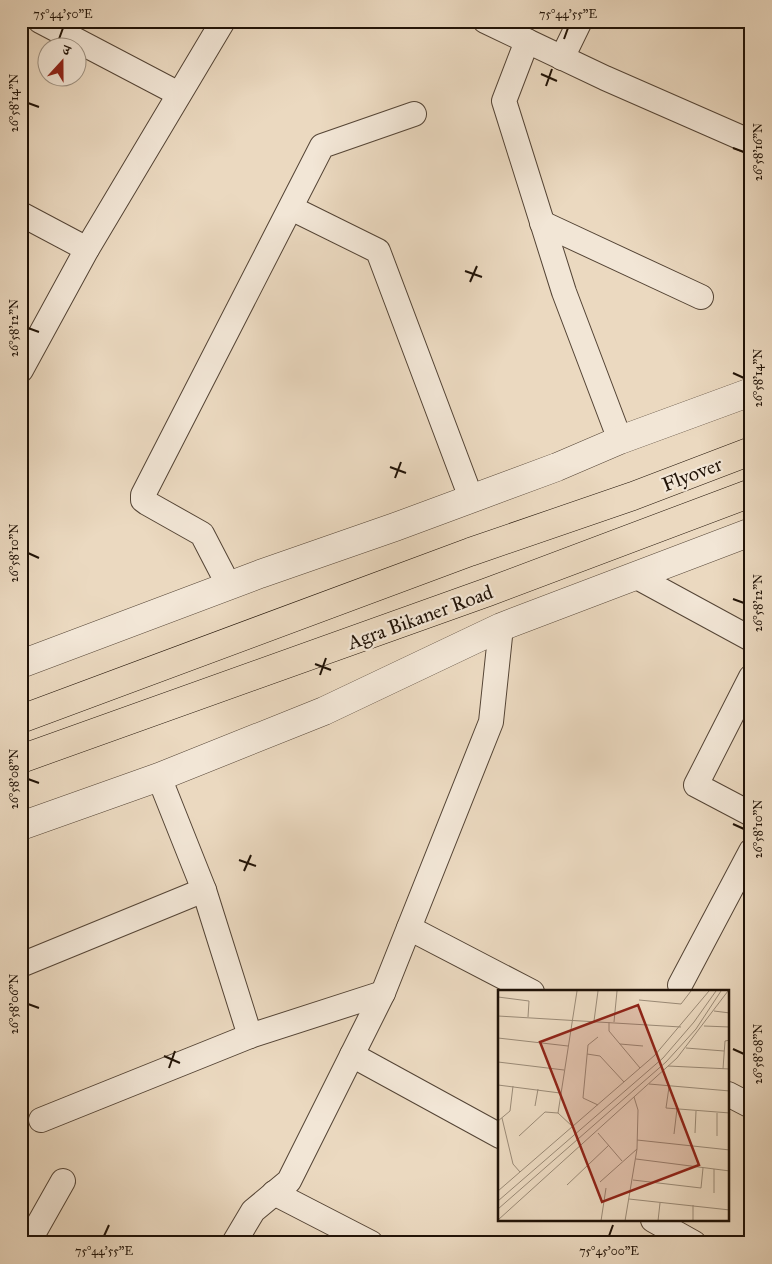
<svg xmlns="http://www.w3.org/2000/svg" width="772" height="1264" font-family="'IM FELL Great Primer','Noto Serif Devanagari',serif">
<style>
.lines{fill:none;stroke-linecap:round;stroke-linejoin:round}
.minor-casing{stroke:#544435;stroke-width:26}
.tertiary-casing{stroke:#544435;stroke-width:29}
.trunk-casing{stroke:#211307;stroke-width:29}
.minor{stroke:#f2e6d6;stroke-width:24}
.tertiary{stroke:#f2e6d6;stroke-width:28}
.trunk{stroke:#ebd9c0;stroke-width:28}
.ticks{fill:none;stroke:#211307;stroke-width:2}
.labels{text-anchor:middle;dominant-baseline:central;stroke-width:4.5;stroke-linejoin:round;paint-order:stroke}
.street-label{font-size:20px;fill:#211307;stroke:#f2e6d6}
.inset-road{fill:none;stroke:#9a8a76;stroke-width:1}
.view{fill:#8f2418;fill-opacity:0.15;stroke:#8f2418;stroke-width:2.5}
.inset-edge{fill:none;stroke:#211307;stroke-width:2.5}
.neatline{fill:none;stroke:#211307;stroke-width:2}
.ticks-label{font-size:12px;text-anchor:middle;fill:#211307}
</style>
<rect width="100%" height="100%" fill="#ebd9c0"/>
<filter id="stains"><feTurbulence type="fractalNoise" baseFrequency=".004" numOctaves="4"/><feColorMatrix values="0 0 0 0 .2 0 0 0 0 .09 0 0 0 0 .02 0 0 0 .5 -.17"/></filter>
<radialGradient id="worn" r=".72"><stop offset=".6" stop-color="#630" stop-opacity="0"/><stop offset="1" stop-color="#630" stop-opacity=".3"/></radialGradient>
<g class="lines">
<defs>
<g id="minor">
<polyline points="40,21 179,94"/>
<polyline points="485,21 605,78 751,142"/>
<polyline points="527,41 504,101 564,292 620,440"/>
<polyline points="562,58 580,21"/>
<polyline points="291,208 378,251 471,498"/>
<polyline points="21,214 87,249"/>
<polyline points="542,223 701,297"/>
<polyline points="21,370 87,249 223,21"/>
<polyline points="637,577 751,639"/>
<polyline points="229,586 202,534 147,503 143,500 143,495 322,146 414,114"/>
<polyline points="751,677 696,785 751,814"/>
<polyline points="159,777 204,890 250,1036"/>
<polyline points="409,928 532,992"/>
<polyline points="21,965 204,890"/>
<polyline points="680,985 751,851"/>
<polyline points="352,1055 500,1136"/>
<polyline points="728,1094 751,1106"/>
<polyline points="41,1120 250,1036 383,993"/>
<polyline points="274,1193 371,1243"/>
<polyline points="653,1220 694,1243"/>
<polyline points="28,1243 63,1181"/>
<polyline points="234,1243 253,1211 289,1181 383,993 491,722 501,627"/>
</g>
<g id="tertiary">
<polyline points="21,664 260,574 395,527 557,467 620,440 751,392"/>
<polyline points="21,826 159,777 324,711 501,627 751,532"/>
</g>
<g id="trunk">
<polyline points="21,719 470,552 633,496 751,451"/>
<polyline points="21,759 488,592 751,493"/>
</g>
</defs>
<use href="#minor" class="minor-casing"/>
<use href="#tertiary" class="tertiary-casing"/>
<use href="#trunk" class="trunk-casing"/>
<use href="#minor" class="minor"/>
<use href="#tertiary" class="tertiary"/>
<use href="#trunk" class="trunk"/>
</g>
<path class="ticks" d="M59,39L63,28M564,39L568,28M541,74L557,81M546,86L552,69M28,103L39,107M733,148L744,152M465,271L482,277M470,282L477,266M28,328L39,332M733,373L744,378M390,467L406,473M395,478L401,462M28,553L39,558M733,599L744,603M315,664L331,670M320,675L326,658M28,779L39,783M733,824L744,829M239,860L256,866M244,871L251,855M28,1004L39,1008M733,1049L744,1054M164,1056L180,1063M169,1068L175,1051M104,1236L109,1225M609,1236L613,1225"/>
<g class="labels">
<g class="street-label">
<text transform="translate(692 474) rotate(-21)">Flyover</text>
<text transform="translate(420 617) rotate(-20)">Agra Bikaner Road</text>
</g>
</g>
<g transform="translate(498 990)">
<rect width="231" height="231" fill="#ebd9c0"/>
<path class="inset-road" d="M0,7L31,11L30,27M141,10L183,14L193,1M216,21L232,23M0,26L183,37M96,31L100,1M111,32V41L142,78M116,32L119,1M206,36L232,37M0,48L70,56M122,54L145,56M188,58L226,61M89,64L102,66L126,92M0,72L66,80M170,76L232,79M225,79L227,51L232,50M151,94L232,101M0,95L62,103M171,97L168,118L232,123M100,115L85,108L90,55L100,47M37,116L40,99M4,128L15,174L22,182M0,131L12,121L15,96M75,137L60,123L79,1M100,143L124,171M197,143L198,121M176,144L179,119M21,146L47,122L60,123M219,146V123M139,150L232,160M138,169L232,181M135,190L203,198L205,178M102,192L139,159M69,195L111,155M0,201L157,65L211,1M216,203V179M131,209L232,220M0,211L165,68L196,32L218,1M0,219L168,72L198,39L223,1M0,230L179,68L230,1M103,231L108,198M127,231L139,159L140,120L136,107M160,231L162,213M195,231V215"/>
<path class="view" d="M140,15L201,175L104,212L42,52Z"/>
<rect width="231" height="231" class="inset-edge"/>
</g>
<rect width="772" height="1264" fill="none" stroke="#ebd9c0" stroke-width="55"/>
<g transform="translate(62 62) rotate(21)"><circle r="24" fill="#f2e6d6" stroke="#9e9283"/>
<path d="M0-4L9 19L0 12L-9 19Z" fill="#8f2418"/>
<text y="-8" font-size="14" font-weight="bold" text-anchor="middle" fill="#211307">उ</text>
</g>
<rect x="28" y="28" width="716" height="1208" class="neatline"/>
<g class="ticks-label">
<text x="63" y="18">75°44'50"E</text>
<text x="568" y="18">75°44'55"E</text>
<text transform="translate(14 103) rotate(-90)" y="4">26°58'14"N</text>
<text transform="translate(758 152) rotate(-90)" y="4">26°58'16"N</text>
<text transform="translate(14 328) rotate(-90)" y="4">26°58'12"N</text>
<text transform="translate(758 378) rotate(-90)" y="4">26°58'14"N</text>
<text transform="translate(14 553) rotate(-90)" y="4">26°58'10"N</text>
<text transform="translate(758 603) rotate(-90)" y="4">26°58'12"N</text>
<text transform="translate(14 779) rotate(-90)" y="4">26°58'08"N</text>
<text transform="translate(758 829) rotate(-90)" y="4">26°58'10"N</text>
<text transform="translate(14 1004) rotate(-90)" y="4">26°58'06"N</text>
<text transform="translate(758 1054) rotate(-90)" y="4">26°58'08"N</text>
<text x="104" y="1255">75°44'55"E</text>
<text x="609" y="1255">75°45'00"E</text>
</g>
<rect width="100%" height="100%" filter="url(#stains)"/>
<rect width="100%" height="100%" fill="url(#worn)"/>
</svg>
